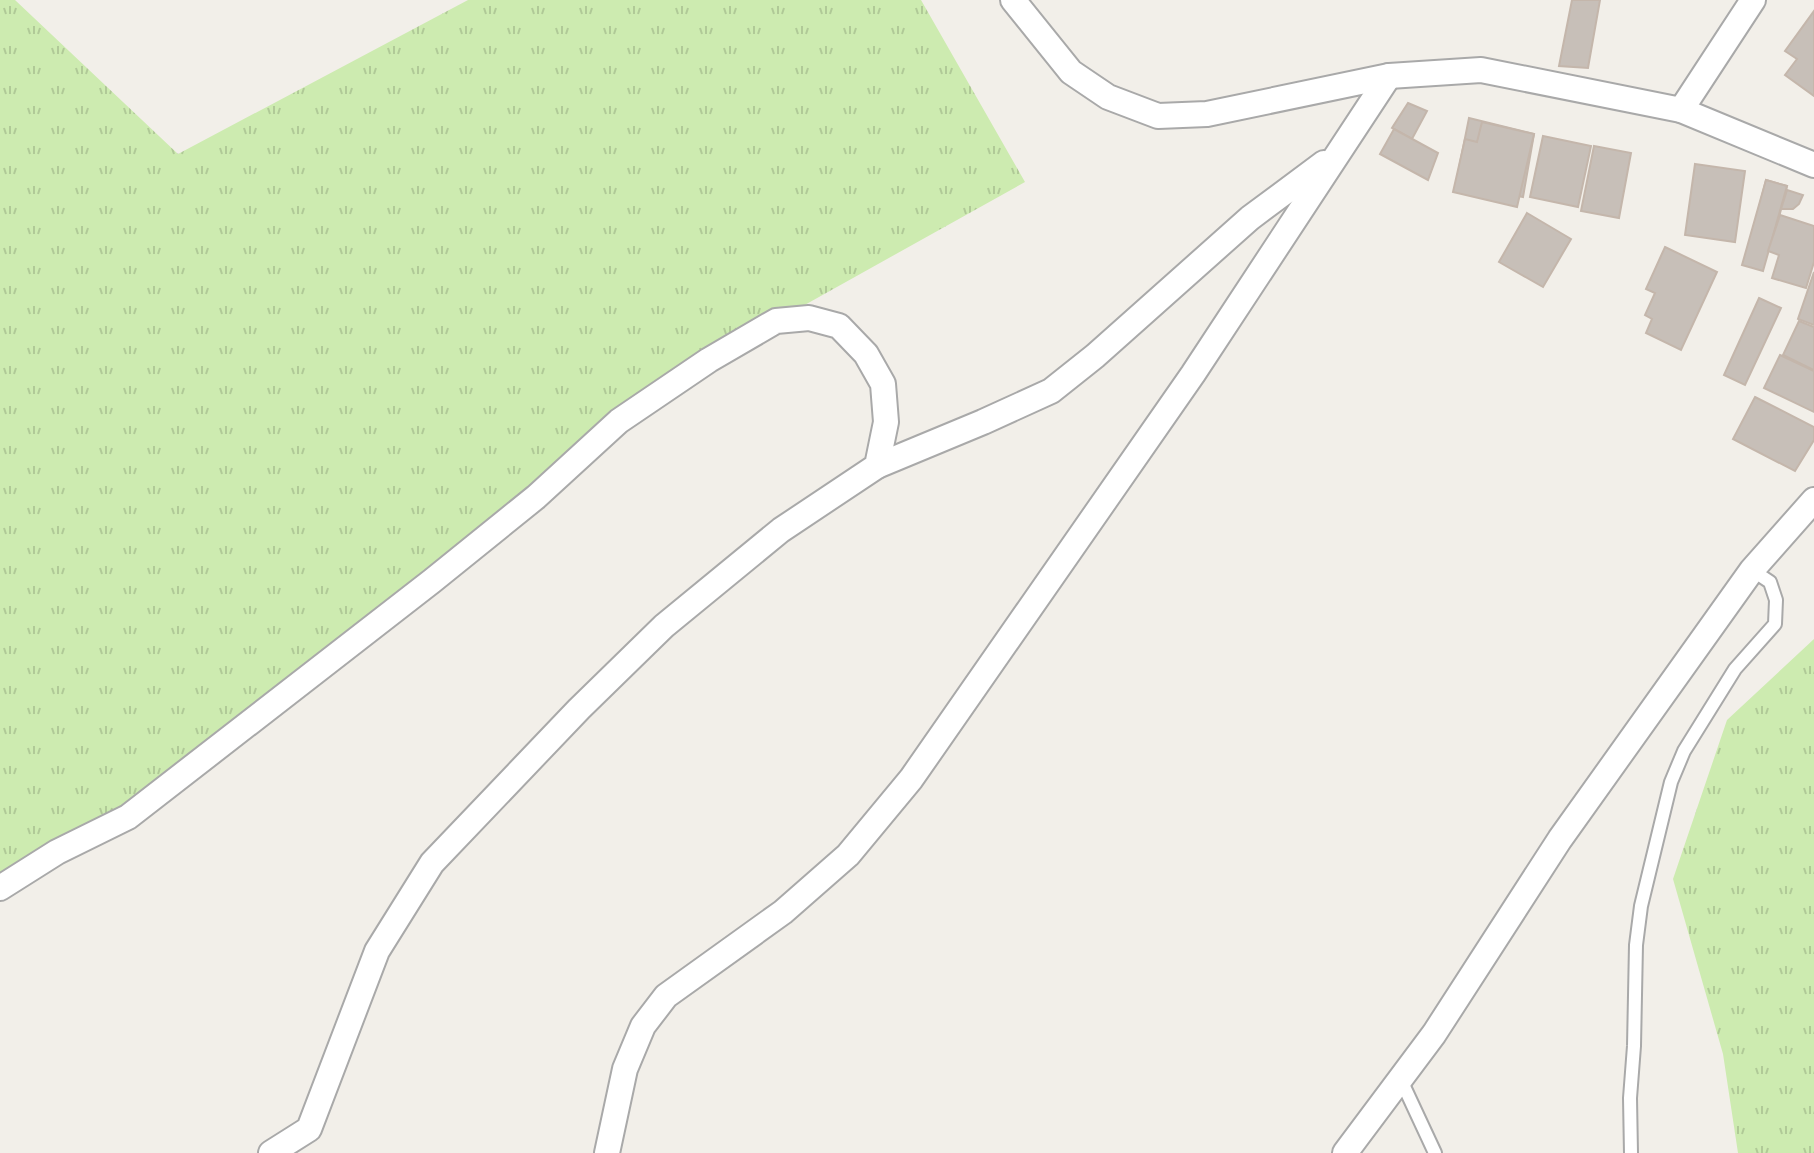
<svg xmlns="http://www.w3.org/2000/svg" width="1814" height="1153" font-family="Manrope,sans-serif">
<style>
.grass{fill:url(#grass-tufts)}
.building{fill:#c7bfb8;stroke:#c4b6ab;stroke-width:2}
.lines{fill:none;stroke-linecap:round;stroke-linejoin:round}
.lane-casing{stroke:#a9a9a9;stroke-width:16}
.street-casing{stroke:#a9a9a9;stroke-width:28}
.lane{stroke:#fff;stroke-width:12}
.street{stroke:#fff;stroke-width:24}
</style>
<defs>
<pattern id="grass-tufts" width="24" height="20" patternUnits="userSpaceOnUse" patternTransform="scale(2)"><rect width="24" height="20" fill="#cdebb0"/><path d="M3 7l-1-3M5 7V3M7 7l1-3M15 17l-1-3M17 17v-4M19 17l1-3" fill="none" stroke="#b0c997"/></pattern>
</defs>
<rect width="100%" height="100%" fill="#f2efe9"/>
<g class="grass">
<polygon points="0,0 15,0 178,154 468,0 921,0 1025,182 776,321 619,420 128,817 0,889"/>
<polygon points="1814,639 1814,1153 1738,1153 1723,1054 1673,879 1727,720"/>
</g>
<g class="building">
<polygon points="1572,0 1600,0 1588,68 1559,66"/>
<polygon points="1814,11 1814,96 1785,75 1797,59 1785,51"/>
<polygon points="1408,103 1427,111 1412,139 1392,128"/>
<polygon points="1469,118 1534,134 1523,197 1456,183"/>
<polygon points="1482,122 1534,134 1517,207 1453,192 1465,139 1477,142"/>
<polygon points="1394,129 1438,153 1428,180 1380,154"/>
<polygon points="1543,136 1591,146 1578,207 1530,197"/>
<polygon points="1594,146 1631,153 1619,218 1581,211"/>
<polygon points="1695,164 1745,171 1735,242 1685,235"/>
<polygon points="1766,180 1787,186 1778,221 1757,215"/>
<polygon points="1766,180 1787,186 1763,271 1742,265"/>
<polygon points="1787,190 1803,195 1799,204 1793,209 1781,209"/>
<polygon points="1527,213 1571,239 1543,287 1499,262"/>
<polygon points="1780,215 1814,226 1814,262 1806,288 1772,278 1779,255 1768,251"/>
<polygon points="1665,247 1717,272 1681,350 1646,333 1652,319 1645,315 1655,293 1646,289"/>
<polygon points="1814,272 1814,325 1798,319"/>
<polygon points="1759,298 1781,308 1745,385 1724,375"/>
<polygon points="1799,321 1814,327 1814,370 1783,355"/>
<polygon points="1780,355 1814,371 1814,412 1764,388"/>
<polygon points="1755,397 1814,427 1814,440 1795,471 1733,439"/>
</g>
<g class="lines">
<defs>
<g id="lane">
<polyline points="1401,1080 1435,1153"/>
<polyline points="1631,1153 1630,1098 1634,1046 1636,945 1641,906 1671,782 1684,751 1735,669 1775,624 1776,600 1770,582 1752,570"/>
</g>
<g id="street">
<polyline points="1013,0 1071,72 1108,97 1158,116 1207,114 1389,76 1481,70 1681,110 1814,165"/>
<polyline points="1681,110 1753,0"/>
<polyline points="877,466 983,422 1051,391 1095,356 1250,218 1324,163"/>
<polyline points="0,888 57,852 128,817 432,581 536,497 619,421 709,360 776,321 809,318 839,326 866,354 883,384 886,422 877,466 781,530 664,626 579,709 432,863 377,951 309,1129 271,1153"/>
<polyline points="607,1153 625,1069 643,1026 666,996 783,912 848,855 911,779 1193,374 1389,76"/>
<polyline points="1345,1153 1434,1034 1560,839 1752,570 1814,500"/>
</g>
</defs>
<use href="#lane" class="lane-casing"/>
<use href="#street" class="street-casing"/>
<use href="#lane" class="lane"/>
<use href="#street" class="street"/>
</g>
</svg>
